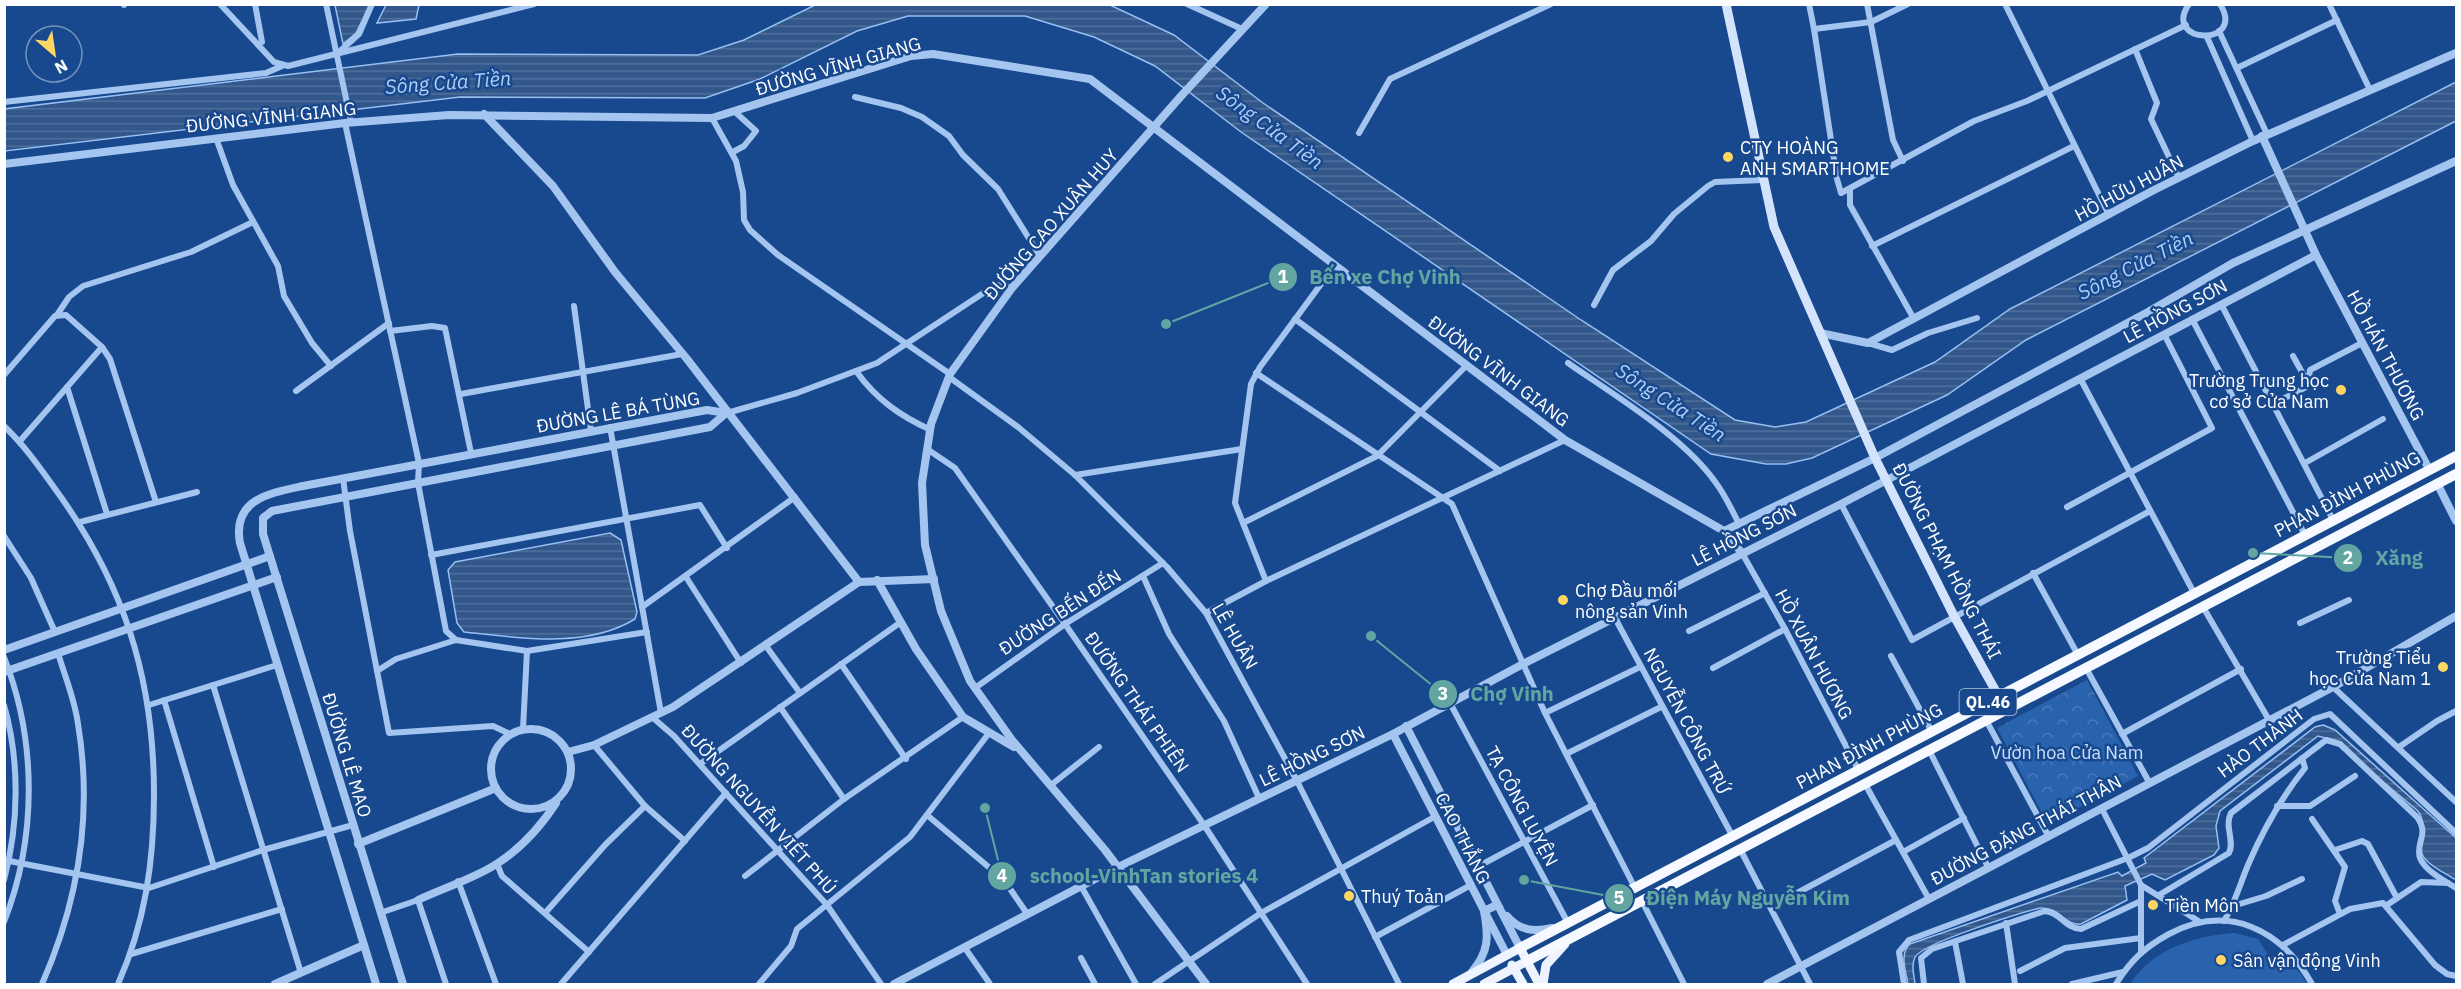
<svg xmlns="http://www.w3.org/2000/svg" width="2461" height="989" font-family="'IBM Plex Sans',sans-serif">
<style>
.park{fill:url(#park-crowns)}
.garden{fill:#2a63ad}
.water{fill:url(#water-rules);stroke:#97bff2;stroke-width:1.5}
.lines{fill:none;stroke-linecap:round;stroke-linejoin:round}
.minor{stroke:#a4c5ef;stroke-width:6}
.tertiary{stroke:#a4c5ef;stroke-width:8}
.secondary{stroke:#d2e3fb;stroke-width:9}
.primary{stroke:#edf3ff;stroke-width:9}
.trunk{stroke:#f6f9ff;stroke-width:10}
.poi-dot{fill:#ffd563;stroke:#18498f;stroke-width:2}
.labels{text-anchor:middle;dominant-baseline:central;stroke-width:5;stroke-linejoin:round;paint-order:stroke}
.shield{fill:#18498f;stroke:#bac8dd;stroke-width:1.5}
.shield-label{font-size:16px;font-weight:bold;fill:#fff}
.street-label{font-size:18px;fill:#fff;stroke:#18498f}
.poi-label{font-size:18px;fill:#fff;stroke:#18498f;text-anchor:start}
.park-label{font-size:18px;fill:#cbe0fb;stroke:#18498f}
.water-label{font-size:20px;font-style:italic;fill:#b0cff6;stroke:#18498f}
.leader{fill:none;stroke:#63a6a1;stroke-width:2}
.callout-dot{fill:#63a6a1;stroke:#18498f;stroke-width:2}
.mark-label{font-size:18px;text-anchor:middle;font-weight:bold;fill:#fff}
.callout-label{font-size:20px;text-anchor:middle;font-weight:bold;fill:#63a6a1;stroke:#18498f;stroke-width:5;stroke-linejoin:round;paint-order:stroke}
</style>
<defs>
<pattern id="park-crowns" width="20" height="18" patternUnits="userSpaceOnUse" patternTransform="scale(1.5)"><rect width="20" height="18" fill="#2a63ad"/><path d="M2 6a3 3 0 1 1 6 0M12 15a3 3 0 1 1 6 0" fill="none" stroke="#4a7ab9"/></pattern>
<pattern id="water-rules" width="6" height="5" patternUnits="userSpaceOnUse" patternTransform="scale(1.5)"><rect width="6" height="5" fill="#32578a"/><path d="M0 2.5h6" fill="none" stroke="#51709c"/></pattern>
</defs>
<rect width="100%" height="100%" fill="#18498f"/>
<polygon class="park" points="2087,680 2138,776 2048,824 1997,728"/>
<path class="garden" d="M2234,933L2258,939L2270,958L2280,953L2301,974L2307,984H2130C2153,949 2194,936 2234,933Z"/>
<g class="water">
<polygon points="335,5 370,5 356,33 343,44"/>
<polygon points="386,5 419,5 416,19 377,23"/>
<polygon points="815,5 1110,5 1174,35 1263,103 1581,320 1735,420 1775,427 1806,422 1935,362 2010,309 2456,82 2456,121 2026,340 1947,395 1812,458 1786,464 1766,464 1711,454 1241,132 1155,66 1094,37 1025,16 908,16 857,31 760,79 705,98 460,97 5,151 4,109 458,54 698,55 744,40"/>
<path d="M610,533L621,540L637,612L635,619C586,649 519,638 464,632L457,623L448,570L455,562Z"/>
<path d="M2323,725L2335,730L2456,838V880C2447,874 2435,869 2427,861C2412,847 2431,830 2418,811L2333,740L2318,736L2220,811L2216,826L2219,848L2214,855L2165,880L2152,874L2125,886L2127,900L2081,924C2065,926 2060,907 2040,908C2020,913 1923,943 1915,957C1911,966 1914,975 1915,984H1908C1906,972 1899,953 1910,944L2118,872L2122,876L2146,863L2144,858L2315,727Z"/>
</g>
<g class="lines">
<g class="minor">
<polyline points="220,4 274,62 288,66 534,4"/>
<polyline points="255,4 262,42"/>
<polyline points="326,4 351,122"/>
<polyline points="1187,4 1242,29"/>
<polyline points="1809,4 1814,29"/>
<polyline points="1867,4 1893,140 1903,161"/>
<polyline points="1908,4 1871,22 1814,29 1837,179 1841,193 1974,121 2027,101 2186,25"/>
<polyline points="2005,4 2109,215"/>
<path d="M2189,4C2161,45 2247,47 2220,4"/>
<polyline points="2329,4 2370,90"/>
<polyline points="124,5 124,4"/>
<polyline points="2219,31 2267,134"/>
<polyline points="2207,37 2253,141"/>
<polyline points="2135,49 2157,103 2151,119 2179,178"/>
<polyline points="339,52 359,34 372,4"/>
<polyline points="2237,68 2337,20"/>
<polyline points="855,97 901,108 922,117 949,136 963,155 998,189 1040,256"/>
<polyline points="4,102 266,73 282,66"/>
<polyline points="712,118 736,161 743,192 744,220 750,230 778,255 950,374"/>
<polyline points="345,123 419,463 418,483 446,631 456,640"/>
<polyline points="1359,133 1390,79 1551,4"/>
<polyline points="216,138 233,185 278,266 284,296 312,343 331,366"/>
<polyline points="733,152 744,146 756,131 734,111"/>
<polyline points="1850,189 1850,205 1914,319"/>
<polyline points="1872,246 2074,146"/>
<polyline points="2221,304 2333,520"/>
<polyline points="1594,305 1613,270 1651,241 1674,214 1708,186 1715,182 1762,180"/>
<polyline points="574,306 591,431"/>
<polyline points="57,315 69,297 83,286 191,252 253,222"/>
<polyline points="1295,319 1500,471"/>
<polyline points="2192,319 2305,535"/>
<polyline points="390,331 432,326 445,328 471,453"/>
<polyline points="1868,343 1892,350 1928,333 1977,318"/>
<path d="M1568,363C1614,395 1684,437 1716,483C1725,495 1732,510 1739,524"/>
<path d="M856,371C876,399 900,416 931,430"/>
<polyline points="1256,373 1452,504 1545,713 1635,888"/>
<polyline points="4,375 55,316 66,315 102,347 110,359 156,502"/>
<polyline points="949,377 1018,427 1075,475 1167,567 1206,613 1296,779 1399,984"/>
<polyline points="2080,378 2194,593"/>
<polyline points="2308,383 2310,370 2362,343"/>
<polyline points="67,387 107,514"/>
<polyline points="296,391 389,323"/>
<polyline points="461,394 682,354"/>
<polyline points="2273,404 2306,387 2308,383 2293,356"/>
<polyline points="727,413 797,393 877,363 991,288 998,285 1012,288"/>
<path d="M4,426C23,444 38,465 53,486C123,581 154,676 154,794C154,862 145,923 118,984"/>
<polyline points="610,427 661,713"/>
<polyline points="20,441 102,347"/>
<polyline points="927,449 955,468 1065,624 1204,825 1307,984"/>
<polyline points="2305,463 2383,419"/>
<polyline points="1075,475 1242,449"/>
<polyline points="343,478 350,531 389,733 493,726 510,734"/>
<polyline points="1841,504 1912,640 2150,511"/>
<polyline points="2067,507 2212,428 2164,334"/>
<polyline points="80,522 197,492"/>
<polyline points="1243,523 1377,456 1467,365"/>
<polyline points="4,536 31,578 55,632"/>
<polyline points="1742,553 1785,629 1859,771"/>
<polyline points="431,555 700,505 727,548"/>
<polyline points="2033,573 2078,655"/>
<polyline points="1143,576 1169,634 1224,721 1259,798"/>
<polyline points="686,577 741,663"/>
<polyline points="1266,581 1235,503 1251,384 1260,367 1335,265"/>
<polyline points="642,607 795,497"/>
<polyline points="2203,607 2269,720"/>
<polyline points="1206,613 1266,581 1565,440"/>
<polyline points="1615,618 1733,837"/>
<polyline points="2300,623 2349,600"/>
<polyline points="1689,631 1765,593"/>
<polyline points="766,646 800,693"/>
<polyline points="1891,656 1932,732"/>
<path d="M4,657C37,741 37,838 4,922"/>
<polyline points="841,664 906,759"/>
<polyline points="1713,668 1785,629"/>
<polyline points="2086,668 2149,782"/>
<polyline points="377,671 396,659 456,640 527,651 647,632"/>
<polyline points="213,685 301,973"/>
<polyline points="2333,687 2456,802"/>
<polyline points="975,688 1065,624 1163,563"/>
<polyline points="164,700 214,867"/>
<polyline points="1450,703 1568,923"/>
<path d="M4,705C20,761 19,824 4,880"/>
<polyline points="149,705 277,665"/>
<polyline points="780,707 844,799"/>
<polyline points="1545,713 1640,667"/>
<polyline points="652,717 674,736 827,905 881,984"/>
<polyline points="1986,720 2049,837"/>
<polyline points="523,729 527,651"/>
<polyline points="2122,734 2241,669"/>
<polyline points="594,745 645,806 685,841"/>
<polyline points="2399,747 2437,721 2456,711"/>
<polyline points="1929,750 1988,867"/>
<polyline points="1566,754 1661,707"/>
<polyline points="700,764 901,622"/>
<polyline points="1865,784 1929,899"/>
<polyline points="1051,785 1099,747"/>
<polyline points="2277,806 2310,806 2355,776"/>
<polyline points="2102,809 2141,885 2141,950"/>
<polyline points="927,815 1004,880 1028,915"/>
<polyline points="2312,819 2345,867 2335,901 2340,914"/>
<polyline points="1740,849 1810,984"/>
<polyline points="2335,850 2362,841 2368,844 2397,898"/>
<polyline points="1903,852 1964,818"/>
<polyline points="4,860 149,888 263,850 353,825"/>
<polyline points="497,864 502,876 589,952"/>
<polyline points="1479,866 1593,805"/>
<polyline points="745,876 844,799 963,717"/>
<polyline points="458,881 496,984"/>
<polyline points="2141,885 2200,922"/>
<polyline points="1081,886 1136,984"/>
<path d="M2159,895L2229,853C2235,841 2224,826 2231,813L2326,740L2340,744L2417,817C2430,835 2415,842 2420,858C2425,871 2445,881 2456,888"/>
<polyline points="1642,901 1684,984"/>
<polyline points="2387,905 2421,882 2448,883"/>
<polyline points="2233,906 2266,896 2302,879"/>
<polyline points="1771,907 1896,840"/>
<polyline points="546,912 605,845 645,806"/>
<polyline points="380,913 418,900 446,984"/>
<path d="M2224,921C2235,903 2240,884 2248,865C2263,830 2281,798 2305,768L2302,758"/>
<polyline points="2006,923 2015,984"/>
<polyline points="1375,937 1471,885"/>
<polyline points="1955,942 1963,984"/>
<polyline points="2283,945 2350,909 2383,903 2435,965 2447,974 2456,976"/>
<polyline points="965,948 990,984"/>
<polyline points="131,954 282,909"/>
<polyline points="1081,958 1095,984"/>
<polyline points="2020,971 2065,948 2141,938"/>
<path d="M42,984C78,902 93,814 78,724C75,700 65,677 58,653"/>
<polyline points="561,984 726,793"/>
<polyline points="759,984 791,946 797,929 910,837 989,733"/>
<polyline points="1155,984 1261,913 1436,816"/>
<polyline points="1904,984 1899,952 1909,940 2128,858 2148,848 2314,719 2330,714 2456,833"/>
<path d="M1924,984L1921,958L1932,949L2045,911C2060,912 2066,929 2081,929L2141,901"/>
<polyline points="2072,984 2123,972"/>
<path d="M2116,984C2130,961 2145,947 2169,934C2228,903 2281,929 2312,984"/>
</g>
<g class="tertiary">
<polyline points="484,114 553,186 615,272 687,359 859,582"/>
<polyline points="2262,136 2316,255 2429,469"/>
<polyline points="4,164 345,123 449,115 712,118 911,56 933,54 1090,79 1565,440 1724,531 1742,553"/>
<polyline points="1820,333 1868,343 2154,190 2253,141 2456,53"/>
<polyline points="2437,483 2456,521"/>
<polyline points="1724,531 1875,458 2148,312 2233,263 2456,161"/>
<polyline points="877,580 916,649 963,717 1014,747"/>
<polyline points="4,650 270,556"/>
<polyline points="4,672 277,577"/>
<polyline points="1406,726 1520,948"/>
<circle cx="531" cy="769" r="40"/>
<polyline points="1393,734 1507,955"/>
<polyline points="568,752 594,745 673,707 859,582 934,579"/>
<polyline points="358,844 496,788"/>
<path d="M418,900C443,888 476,878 498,863C521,848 541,826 556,803"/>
<path d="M1507,916C1520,931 1534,932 1552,928"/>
<path d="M1471,973C1489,952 1489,937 1484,911L1497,905L1499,907"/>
<polyline points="275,984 364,945"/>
<path d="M376,984L240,543C232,499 270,493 303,486L707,410L726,413"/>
<polyline points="403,984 263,534 263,518 272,511 710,427 726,413"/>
<polyline points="894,984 1118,867 1393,734 1523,664 1841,504 2316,255"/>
<polyline points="1206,984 1105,850 1012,740 970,681 941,611 925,545 922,483 931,424 950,374 1012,288 1182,95 1266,4"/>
<polyline points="1767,984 2333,687 2456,616"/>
</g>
<polyline class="secondary" points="1726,4 1774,227 1875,458 1954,616 1999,697"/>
<g class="primary">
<polyline points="1512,965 1523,984"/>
<polyline points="1453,984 1520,948 1539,984"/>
<polyline points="1484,984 1527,961"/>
<polyline points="1543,984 1546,965 1565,944"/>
</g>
<g class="trunk">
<polyline points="1520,948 2456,456"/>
<polyline points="1527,961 2456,474"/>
</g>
</g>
<g class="poi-dot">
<circle cx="1728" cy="157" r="6"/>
<circle cx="2341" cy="390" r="6"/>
<circle cx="1563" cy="600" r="6"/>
<circle cx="2443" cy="667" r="6"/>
<circle cx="1349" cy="896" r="6"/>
<circle cx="2153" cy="905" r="6"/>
<circle cx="2221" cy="960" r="6"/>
</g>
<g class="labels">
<rect class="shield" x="1959.5" y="689" width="57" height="26" rx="4.5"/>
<g class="shield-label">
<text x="1988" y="702">QL.46</text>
</g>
<g class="street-label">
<text transform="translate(838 66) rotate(-16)">ĐƯỜNG VĨNH GIANG</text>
<text transform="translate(271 117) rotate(-6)">ĐƯỜNG VĨNH GIANG</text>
<text transform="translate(2129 188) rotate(-28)">HỒ HỮU HUÂN</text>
<text transform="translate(1051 224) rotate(-49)">ĐƯỜNG CAO XUÂN HUY</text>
<text transform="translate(2175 311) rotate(-28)">LÊ HỒNG SƠN</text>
<text transform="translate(2386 355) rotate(62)">HỒ HÁN THƯƠNG</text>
<text transform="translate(1499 371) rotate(37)">ĐƯỜNG VĨNH GIANG</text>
<text transform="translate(618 412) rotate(-10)">ĐƯỜNG LÊ BÁ TÙNG</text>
<text transform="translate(2347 494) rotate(-28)">PHAN ĐÌNH PHÙNG</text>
<text transform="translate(1744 535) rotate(-27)">LÊ HỒNG SƠN</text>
<text transform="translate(1947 561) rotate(63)">ĐƯỜNG PHẠM HỒNG THÁI</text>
<text transform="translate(1060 612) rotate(-33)">ĐƯỜNG BẾN ĐẾN</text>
<text transform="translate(1235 636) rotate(60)">LÊ HUÂN</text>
<text transform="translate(1814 654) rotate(62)">HỒ XUÂN HƯƠNG</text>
<text transform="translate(1137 702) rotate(55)">ĐƯỜNG THÁI PHIÊN</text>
<text transform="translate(1687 721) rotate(62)">NGUYỄN CÔNG TRỨ</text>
<text transform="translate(2260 743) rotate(-37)">HÀO THÀNH</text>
<text transform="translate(1869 746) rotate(-28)">PHAN ĐÌNH PHÙNG</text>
<text transform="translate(347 755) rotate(73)">ĐƯỜNG LÊ MAO</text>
<text transform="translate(1312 756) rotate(-26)">LÊ HỒNG SƠN</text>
<text transform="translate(1522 806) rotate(62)">TẠ CÔNG LUYỆN</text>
<text transform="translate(759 809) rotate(48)">ĐƯỜNG NGUYỄN VIẾT PHÚ</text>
<text transform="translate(2026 830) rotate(-28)">ĐƯỜNG ĐẶNG THÁI THÂN</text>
<text transform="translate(1463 838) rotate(63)">CAO THẮNG</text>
</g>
<g class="poi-label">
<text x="1740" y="147">CTY HOÀNG<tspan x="1740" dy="21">ANH SMARTHOME</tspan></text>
<text x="2329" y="380" text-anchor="end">Trường Trung học<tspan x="2329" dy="21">cơ sở Cửa Nam</tspan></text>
<text x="1575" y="590">Chợ Đầu mối<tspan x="1575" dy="21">nông sản Vinh</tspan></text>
<text x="2431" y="657" text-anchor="end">Trường Tiểu<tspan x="2431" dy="21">học Cửa Nam 1</tspan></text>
<text x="1361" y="896">Thuý Toản</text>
<text x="2165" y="905">Tiền Môn</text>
<text x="2233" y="960">Sân vận động Vinh</text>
</g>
<g class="park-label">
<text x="2067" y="752">Vườn hoa Cửa Nam</text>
</g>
<g class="water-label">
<text transform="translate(448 82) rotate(-4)">Sông Cửa Tiền</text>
<text transform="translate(1270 127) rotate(36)">Sông Cửa Tiền</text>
<text transform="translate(2135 265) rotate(-27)">Sông Cửa Tiền</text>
<text transform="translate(1671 402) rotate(33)">Sông Cửa Tiền</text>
</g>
</g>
<path class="leader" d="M1166 324L1283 277M2253 553L2348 558M1371 636L1443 694M985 808L1002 876M1524 880L1619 898"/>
<g class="callout-dot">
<circle cx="1166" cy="324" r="6"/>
<circle cx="2253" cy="553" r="6"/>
<circle cx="1371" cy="636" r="6"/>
<circle cx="985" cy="808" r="6"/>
<circle cx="1524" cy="880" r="6"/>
<circle cx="1283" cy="277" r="15"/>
<circle cx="2348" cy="558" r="15"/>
<circle cx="1443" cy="694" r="15"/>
<circle cx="1002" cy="876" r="15"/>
<circle cx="1619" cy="898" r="15"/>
</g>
<g class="mark-label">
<text x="1283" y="283">1</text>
<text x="2348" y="564">2</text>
<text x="1443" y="700">3</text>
<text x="1002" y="882">4</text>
<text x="1619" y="904">5</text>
</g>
<g class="callout-label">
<text x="1385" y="284">Bến xe Chợ Vinh</text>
<text x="2399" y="565">Xăng</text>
<text x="1512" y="701">Chợ Vinh</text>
<text x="1144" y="883">school-VinhTan stories 4</text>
<text x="1748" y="905">Điện Máy Nguyễn Kim</text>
</g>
<rect width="2461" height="989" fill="none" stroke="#ffffff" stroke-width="12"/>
<g transform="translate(54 54) rotate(151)"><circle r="28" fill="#18498f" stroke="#7492bc" stroke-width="1.5"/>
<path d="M0-4.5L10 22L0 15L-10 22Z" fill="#ffd563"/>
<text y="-9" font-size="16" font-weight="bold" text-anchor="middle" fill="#ffffff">N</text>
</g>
</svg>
